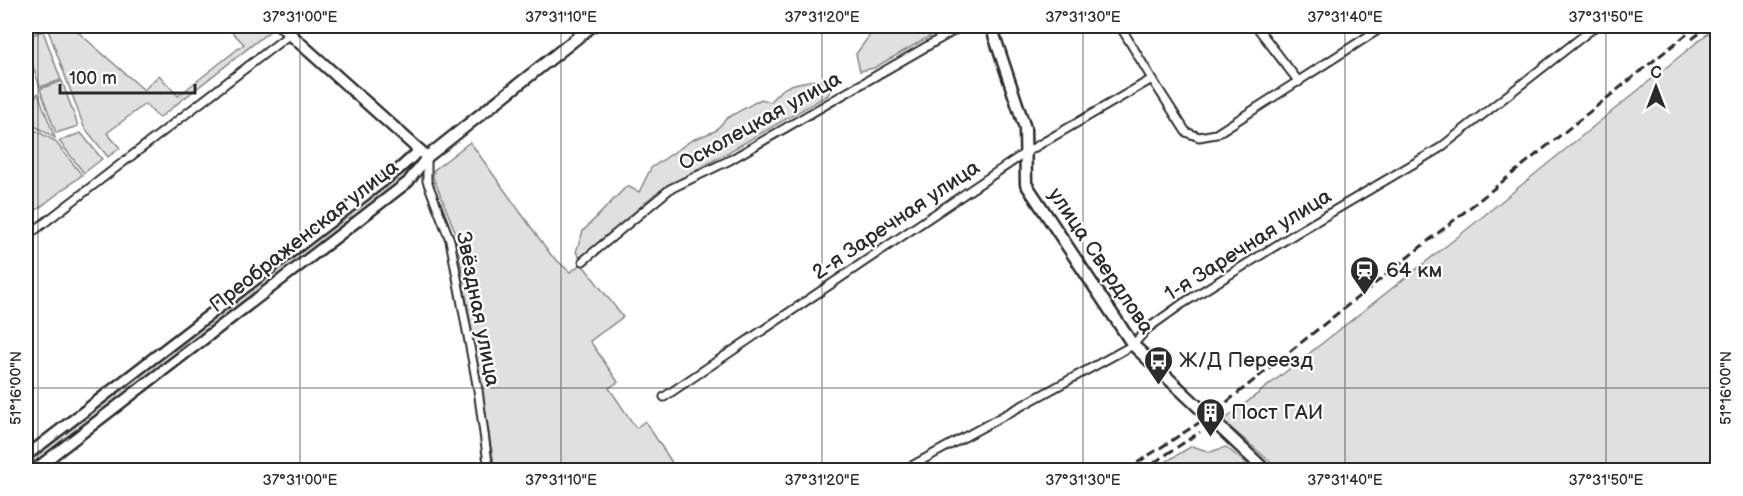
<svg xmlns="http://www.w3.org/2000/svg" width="1743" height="496" font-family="'Balsamiq Sans',sans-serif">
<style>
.green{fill:#e0e0e0;stroke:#868686;stroke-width:1.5}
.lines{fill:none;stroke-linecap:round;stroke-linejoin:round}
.minor-casing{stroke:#2b2b2b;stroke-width:11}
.tertiary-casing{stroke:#2b2b2b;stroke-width:14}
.secondary-casing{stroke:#2b2b2b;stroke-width:15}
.minor{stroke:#fff;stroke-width:7}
.tertiary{stroke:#fff;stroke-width:9}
.secondary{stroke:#fff;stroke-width:10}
.rail{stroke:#2b2b2b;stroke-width:3;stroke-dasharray:9 4.5;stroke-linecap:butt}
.ticks{fill:none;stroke:#2b2b2b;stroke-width:1.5;stroke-opacity:0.45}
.labels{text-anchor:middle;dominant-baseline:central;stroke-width:4.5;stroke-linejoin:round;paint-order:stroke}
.street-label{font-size:21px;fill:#2b2b2b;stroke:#fff}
.poi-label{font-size:21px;fill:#2b2b2b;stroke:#fff;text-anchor:start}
.neatline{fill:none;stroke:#2b2b2b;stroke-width:2}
.ticks-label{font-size:15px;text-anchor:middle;fill:#2b2b2b}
</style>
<rect width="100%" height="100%" fill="#fff"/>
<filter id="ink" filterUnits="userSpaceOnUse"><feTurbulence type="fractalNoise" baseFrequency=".0167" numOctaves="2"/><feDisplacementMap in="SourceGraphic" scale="12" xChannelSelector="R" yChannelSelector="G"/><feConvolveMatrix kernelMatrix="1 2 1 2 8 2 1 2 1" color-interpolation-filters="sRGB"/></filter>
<g filter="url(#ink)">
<g class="green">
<polygon points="26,26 71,26 144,90 159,75 178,96 244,44 231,31 234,28 231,26 263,26 270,31 159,118 145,104 107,133 120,148 108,157 84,127 47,27 26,35"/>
<polygon points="884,26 948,26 874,68 860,71 856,54 869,36"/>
<polygon points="1717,26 1717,470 1280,470 1223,421 1460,235"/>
<polygon points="43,31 61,80 40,87 26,46 26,37"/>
<path d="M818,80L832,86L828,95L655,194L581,259L576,252L583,231L627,186L639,192L651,168L692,140L715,131L727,118L761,99L771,102C781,84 800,82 818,80Z"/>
<polygon points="62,81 78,126 56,133 40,89"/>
<polygon points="38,93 55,138 33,125 27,108"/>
<polygon points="31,128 55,141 82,175 26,218 26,130"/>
<polygon points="81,133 102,159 84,173 59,141"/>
<polygon points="470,142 551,255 570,272 582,264 623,317 590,341 618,382 609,388 636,428 645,421 677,470 495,470 455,231 433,177 434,170"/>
<polygon points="407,168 412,174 26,470 26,463"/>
<polygon points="1192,446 1210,452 1226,447 1254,470 1152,470"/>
</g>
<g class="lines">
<defs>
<g id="minor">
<polyline points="1120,26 1152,79 1186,132 1199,137 1216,134 1384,26"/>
<polyline points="1256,26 1299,82"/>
<polyline points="427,157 427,181 450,240 478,390 489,470"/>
<polyline points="26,237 290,34"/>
<polyline points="583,261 670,189 730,160 962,26"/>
<polyline points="664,397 1025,153 1152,79"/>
<polyline points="904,470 1133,345 1147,329 1182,304 1298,232 1440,148 1596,26"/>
</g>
<g id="tertiary">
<polyline points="26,456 399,169 420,150"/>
<polyline points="34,470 408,182 427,157"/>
</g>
<g id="secondary">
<polyline points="281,26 427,157 592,26"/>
<polyline points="991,26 1025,128 1026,184 1133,345 1265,470"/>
</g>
</defs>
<use href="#minor" class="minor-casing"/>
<use href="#tertiary" class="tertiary-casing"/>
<use href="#secondary" class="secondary-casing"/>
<use href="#minor" class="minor"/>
<use href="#tertiary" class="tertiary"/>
<use href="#secondary" class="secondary"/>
<g class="rail">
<polyline points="1692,39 1709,26"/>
<polyline points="1126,470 1208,417 1697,26"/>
<polyline points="1143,470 1200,432"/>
</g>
</g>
</g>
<path class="ticks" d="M38,26V470M300,26V470M561,26V470M822,26V470M1083,26V470M1345,26V470M1606,26V470M26,388H1718"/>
<defs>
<symbol id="station-pin" viewBox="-11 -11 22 30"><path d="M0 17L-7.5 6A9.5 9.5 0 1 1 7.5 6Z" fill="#2b2b2b" stroke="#fff"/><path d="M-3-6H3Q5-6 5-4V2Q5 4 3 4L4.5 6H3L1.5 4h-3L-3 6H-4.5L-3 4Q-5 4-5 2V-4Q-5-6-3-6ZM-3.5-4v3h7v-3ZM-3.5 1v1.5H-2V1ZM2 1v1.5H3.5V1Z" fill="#fff"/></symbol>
<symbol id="bus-pin" viewBox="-11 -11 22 30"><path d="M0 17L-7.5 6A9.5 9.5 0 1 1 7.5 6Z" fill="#2b2b2b" stroke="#fff"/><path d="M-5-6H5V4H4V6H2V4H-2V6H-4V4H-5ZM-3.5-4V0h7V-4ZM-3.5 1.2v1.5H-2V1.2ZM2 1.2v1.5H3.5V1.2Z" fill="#fff"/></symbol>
<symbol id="building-pin" viewBox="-11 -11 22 30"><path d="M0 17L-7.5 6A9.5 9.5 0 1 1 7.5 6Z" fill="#2b2b2b" stroke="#fff"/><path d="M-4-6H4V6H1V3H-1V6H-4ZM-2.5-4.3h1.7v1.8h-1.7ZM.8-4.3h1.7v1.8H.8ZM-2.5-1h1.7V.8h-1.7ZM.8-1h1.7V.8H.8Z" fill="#fff"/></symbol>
</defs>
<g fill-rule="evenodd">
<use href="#station-pin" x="1348" y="254" width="33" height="45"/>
<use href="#bus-pin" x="1142" y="344" width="33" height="45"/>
<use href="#building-pin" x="1194" y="396" width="33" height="45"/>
</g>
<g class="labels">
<g class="street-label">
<text transform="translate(760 121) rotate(-29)">Осколецкая улица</text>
<text transform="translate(896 220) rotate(-34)">2-я Заречная улица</text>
<text transform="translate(304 236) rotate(-38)">Преображенская улица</text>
<text transform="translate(1248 245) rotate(-32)">1-я Заречная улица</text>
<text transform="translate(1101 261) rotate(56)">улица Свердлова</text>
<text transform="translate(478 309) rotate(79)">Звёздная улица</text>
</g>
<g class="poi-label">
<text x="1386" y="270">64 км</text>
<text x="1179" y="360">Ж/Д Переезд</text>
<text x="1231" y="412">Пост ГАИ</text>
</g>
</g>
<rect width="1743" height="496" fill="none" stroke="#fff" stroke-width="66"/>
<g transform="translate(1656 87)" stroke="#ffffff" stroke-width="4.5" paint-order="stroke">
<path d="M0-4.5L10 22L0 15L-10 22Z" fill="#2b2b2b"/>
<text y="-9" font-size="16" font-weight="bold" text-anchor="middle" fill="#2b2b2b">С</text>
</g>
<path d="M60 84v9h135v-9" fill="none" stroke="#2b2b2b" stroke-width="3"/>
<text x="69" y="84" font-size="18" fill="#2b2b2b" stroke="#ffffff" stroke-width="4.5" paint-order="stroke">100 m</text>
<rect x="33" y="33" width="1677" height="430" class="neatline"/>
<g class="ticks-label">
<text x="300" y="22">37°31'00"E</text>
<text x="561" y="22">37°31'10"E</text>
<text x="822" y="22">37°31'20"E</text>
<text x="1083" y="22">37°31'30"E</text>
<text x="1345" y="22">37°31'40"E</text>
<text x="1606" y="22">37°31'50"E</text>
<text transform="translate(16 388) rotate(-90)" y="5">51°16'00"N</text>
<text transform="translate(1726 388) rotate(-90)" y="5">51°16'00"N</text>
<text x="300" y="485">37°31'00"E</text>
<text x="561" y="485">37°31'10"E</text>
<text x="822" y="485">37°31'20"E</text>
<text x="1083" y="485">37°31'30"E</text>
<text x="1345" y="485">37°31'40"E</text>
<text x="1606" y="485">37°31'50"E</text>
</g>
</svg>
